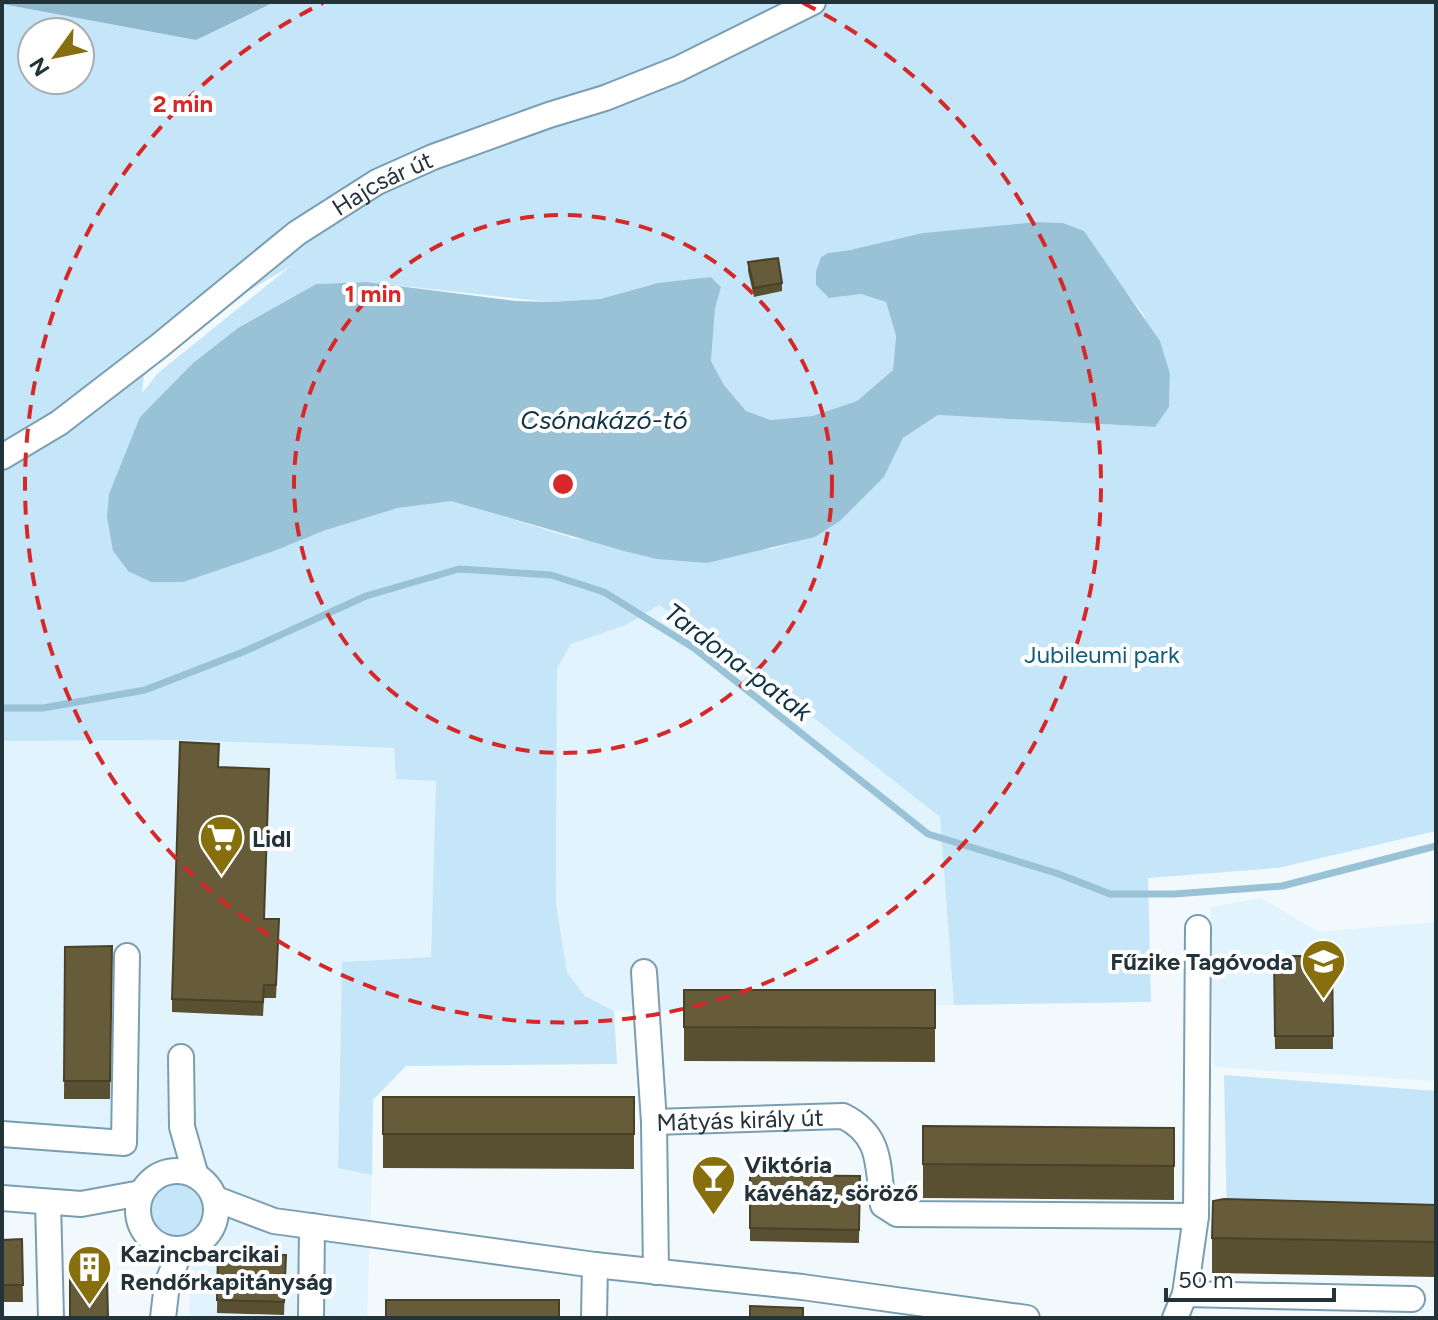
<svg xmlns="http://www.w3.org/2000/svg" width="1438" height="1320" font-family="Figtree,sans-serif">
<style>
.built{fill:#e1f4fd}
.green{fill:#c5e6f8;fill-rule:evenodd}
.forest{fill:#90b9cd}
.water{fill:#99c2d7}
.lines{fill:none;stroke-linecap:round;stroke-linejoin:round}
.stream{stroke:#99c2d7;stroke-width:7}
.minor-casing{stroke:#7a9eb1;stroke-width:28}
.minor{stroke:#fff;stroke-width:24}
.wall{fill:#594f31}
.building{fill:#675c39;stroke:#484028;stroke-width:2}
.ring{fill:none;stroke:#d62828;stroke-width:4;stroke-dasharray:14 10}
.labels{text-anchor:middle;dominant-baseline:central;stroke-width:8;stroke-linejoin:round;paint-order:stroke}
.street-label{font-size:24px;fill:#23333a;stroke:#fff}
.park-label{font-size:24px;fill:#115c7a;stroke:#fff}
.poi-label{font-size:24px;font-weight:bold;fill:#23333a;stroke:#fff;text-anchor:start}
.water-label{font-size:26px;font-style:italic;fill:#0d3242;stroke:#fff}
.centre{fill:#d62828;stroke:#fff;stroke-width:4}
.ring-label{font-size:24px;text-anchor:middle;font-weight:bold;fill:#d62828;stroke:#fff;stroke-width:8;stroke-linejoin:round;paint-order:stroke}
</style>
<rect width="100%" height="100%" fill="#f1f9fd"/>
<g class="built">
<polygon points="659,605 801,708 940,817 954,1005 614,1011 585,996 567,972 556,904 557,669 571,644 626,625"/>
<polygon points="187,740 395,748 437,781 431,957 342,962 338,1168 372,1175 367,1318 189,1318 194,1213 2,1192 2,741"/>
<polygon points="1261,898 1319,932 1436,922 1436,1081 1214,1067 1210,907"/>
</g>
<g class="green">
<path d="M276,2H1436V831L1278,868L1148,878L1151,1002L954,1005L940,817L801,708L659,605L626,625L571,644L557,669L556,904L567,972L585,996L614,1011L617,1064L406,1066L373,1100L372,1175L338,1168L342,962L431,957L436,781L396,779L394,748L187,740L2,741V4L196,40ZM32,32H80V80H32ZM1036,222L1063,223L1084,231L1114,277L1142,312L1170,374L1169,407L1154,427L938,415L903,438L884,477L840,521L816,536L771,549L576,539L451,500L398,508L320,532L291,544L128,571L113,551L140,417L193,363L238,328L316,284L367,282L550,302L600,299L650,285L711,277L721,287L715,309L711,361L724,385L746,411L771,420L812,416L857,401L893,370L896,336L886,302L861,294L829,298L816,271L821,257L828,253L867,247L923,233ZM292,265L158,373L142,393L144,376L215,311Z"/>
<polygon points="1224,1075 1436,1091 1436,1231 1227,1224"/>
<circle cx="178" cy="1210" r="28"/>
</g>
<polygon class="forest" points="2,2 275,2 196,40 2,4"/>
<polygon class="water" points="1036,222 1063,223 1084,231 1160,341 1170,374 1169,407 1155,427 938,415 903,438 884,477 840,521 815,537 707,563 657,559 624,551 451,501 398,508 323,531 274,551 183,582 151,582 128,571 113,551 107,517 109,494 140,417 193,363 238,328 316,284 367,282 516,301 550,302 600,299 658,283 711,277 721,287 715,309 711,361 724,385 746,411 771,420 812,416 857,401 893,370 896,336 886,302 861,294 829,298 816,285 816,271 821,257 828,253 850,250 923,233"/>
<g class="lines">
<polyline class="stream" points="2,708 43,708 145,690 243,652 366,596 459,569 551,575 604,592 694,648 928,834 1056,873 1110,894 1174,894 1282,886 1436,846"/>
<defs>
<g id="minor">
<path id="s1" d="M2,457L59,423L159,346L297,233L377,182L433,157L549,115L605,98L678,69L813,2"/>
<polyline points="644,972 654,1122 656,1272"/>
<polyline points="181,1057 182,1127 196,1176"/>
<path id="s2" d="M654,1122L843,1116C883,1136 877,1166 883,1205L897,1214L1196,1216"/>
<polyline points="2,1134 124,1143 127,956"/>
<circle cx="177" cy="1210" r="39"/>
<polyline points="2,1198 81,1204 141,1193"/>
<polyline points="216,1199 274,1221 296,1224 595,1265 802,1287 1027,1318"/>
<polyline points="48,1202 51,1318"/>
<polyline points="1185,1294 1412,1299"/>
<polyline points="163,1318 167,1284 181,1249"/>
<polyline points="311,1318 312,1226"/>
<polyline points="594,1318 595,1265"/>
<polyline points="1175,1318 1185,1294 1196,1216 1198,928"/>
</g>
</defs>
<use href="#minor" class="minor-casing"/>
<use href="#minor" class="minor"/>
</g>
<g class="wall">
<polygon points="748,262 782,283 782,291 754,297 748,271"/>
<polygon points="218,767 264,919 279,932 276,998 264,998 263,1016 172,1012 172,999"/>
<polygon points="112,946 110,1099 64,1099 65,947"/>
<polygon points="1274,956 1332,956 1333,1049 1275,1049"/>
<polygon points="684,990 935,990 935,1062 684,1061"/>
<polygon points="383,1097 634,1097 634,1169 383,1168"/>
<polygon points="923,1126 1174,1128 1174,1200 923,1198"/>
<polygon points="750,1175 860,1176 859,1243 750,1241"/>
<polygon points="1436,1205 1436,1277 1212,1273 1212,1238"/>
<polygon points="22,1239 23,1302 2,1302 2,1240"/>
<polygon points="218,1253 286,1255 284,1315 217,1313"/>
</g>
<g class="building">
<polygon points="778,258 782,283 754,288 748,262"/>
<polygon points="180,742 219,744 218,767 269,769 264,919 279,919 276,985 264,985 263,1002 172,999"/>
<polygon points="112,946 110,1081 64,1081 65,947"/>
<polygon points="1274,956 1332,956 1333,1036 1275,1036"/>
<polygon points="684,990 935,990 935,1028 684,1027"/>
<rect x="383" y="1097" width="251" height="37"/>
<polygon points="923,1126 1174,1128 1174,1166 923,1164"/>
<polygon points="750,1175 860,1176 859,1230 750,1228"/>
<polygon points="1224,1199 1436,1205 1436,1242 1212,1238 1213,1201"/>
<polygon points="22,1239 23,1285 2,1285 2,1240"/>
<polygon points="218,1253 286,1255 284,1302 217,1300"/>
<polygon points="70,1276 107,1276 108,1318 70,1318"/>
<rect x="386" y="1300" width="173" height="18"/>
<polygon points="750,1306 803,1308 803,1318 750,1318"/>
</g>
<g class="ring">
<circle cx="563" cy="484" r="269"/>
<path d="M803 3A538 538 0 1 1 323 3"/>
</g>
<defs>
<symbol id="supermarket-pin" viewBox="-11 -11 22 30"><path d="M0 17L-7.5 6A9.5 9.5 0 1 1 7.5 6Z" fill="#876f0e" stroke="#fff"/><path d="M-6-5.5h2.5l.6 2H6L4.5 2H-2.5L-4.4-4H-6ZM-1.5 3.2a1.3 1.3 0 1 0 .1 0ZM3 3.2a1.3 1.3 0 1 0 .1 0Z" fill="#fff"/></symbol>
<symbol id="school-pin" viewBox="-11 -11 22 30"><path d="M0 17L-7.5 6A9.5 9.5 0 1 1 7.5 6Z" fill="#876f0e" stroke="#fff"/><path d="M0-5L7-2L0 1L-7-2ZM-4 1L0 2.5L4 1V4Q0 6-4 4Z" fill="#fff"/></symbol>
<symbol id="bar-pin" viewBox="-11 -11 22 30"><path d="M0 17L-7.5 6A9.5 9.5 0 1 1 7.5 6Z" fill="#876f0e" stroke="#fff"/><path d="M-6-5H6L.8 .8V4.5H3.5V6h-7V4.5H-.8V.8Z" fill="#fff"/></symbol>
<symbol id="building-pin" viewBox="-11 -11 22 30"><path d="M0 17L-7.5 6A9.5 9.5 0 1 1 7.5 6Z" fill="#876f0e" stroke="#fff"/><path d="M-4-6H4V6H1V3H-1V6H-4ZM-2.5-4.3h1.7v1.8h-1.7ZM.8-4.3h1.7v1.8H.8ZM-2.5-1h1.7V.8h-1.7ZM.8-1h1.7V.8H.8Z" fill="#fff"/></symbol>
</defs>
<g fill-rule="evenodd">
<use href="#supermarket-pin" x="196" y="812" width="51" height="69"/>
<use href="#school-pin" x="1298" y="936" width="51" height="69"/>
<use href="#bar-pin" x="688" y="1152" width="51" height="69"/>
<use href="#building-pin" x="64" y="1242" width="51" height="69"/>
</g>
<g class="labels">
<g class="street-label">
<text stroke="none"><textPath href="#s1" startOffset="470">Hajcsár út</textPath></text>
<text stroke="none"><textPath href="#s2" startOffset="86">Mátyás király út</textPath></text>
</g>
<g class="park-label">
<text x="1102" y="654">Jubileumi park</text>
</g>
<g class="poi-label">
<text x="252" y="838">Lidl</text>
<text x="1293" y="961" text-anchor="end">Fűzike Tagóvoda</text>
<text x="744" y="1164">Viktória<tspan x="744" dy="28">kávéház, söröző</tspan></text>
<text x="120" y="1253">Kazincbarcikai<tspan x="120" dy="28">Rendőrkapitányság</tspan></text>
</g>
<g class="water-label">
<text x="604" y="420">Csónakázó-tó</text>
<text transform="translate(738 662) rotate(37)">Tardona-patak</text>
</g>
</g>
<circle cx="563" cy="484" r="12" class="centre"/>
<g class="ring-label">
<text x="183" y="112">2 min</text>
<text x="373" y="302">1 min</text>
</g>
<rect width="1438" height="1320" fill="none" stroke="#23333a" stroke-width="8"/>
<g transform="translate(56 56) rotate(237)"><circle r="38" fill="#ffffff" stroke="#a7adb0" stroke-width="2"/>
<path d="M0-6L14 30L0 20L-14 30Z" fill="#876f0e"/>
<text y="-12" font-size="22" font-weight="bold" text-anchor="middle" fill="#23333a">N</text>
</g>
<path d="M1166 1288v12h168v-12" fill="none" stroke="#23333a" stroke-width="4"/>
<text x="1178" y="1288" font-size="24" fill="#23333a" stroke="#ffffff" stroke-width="6" paint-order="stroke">50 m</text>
</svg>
